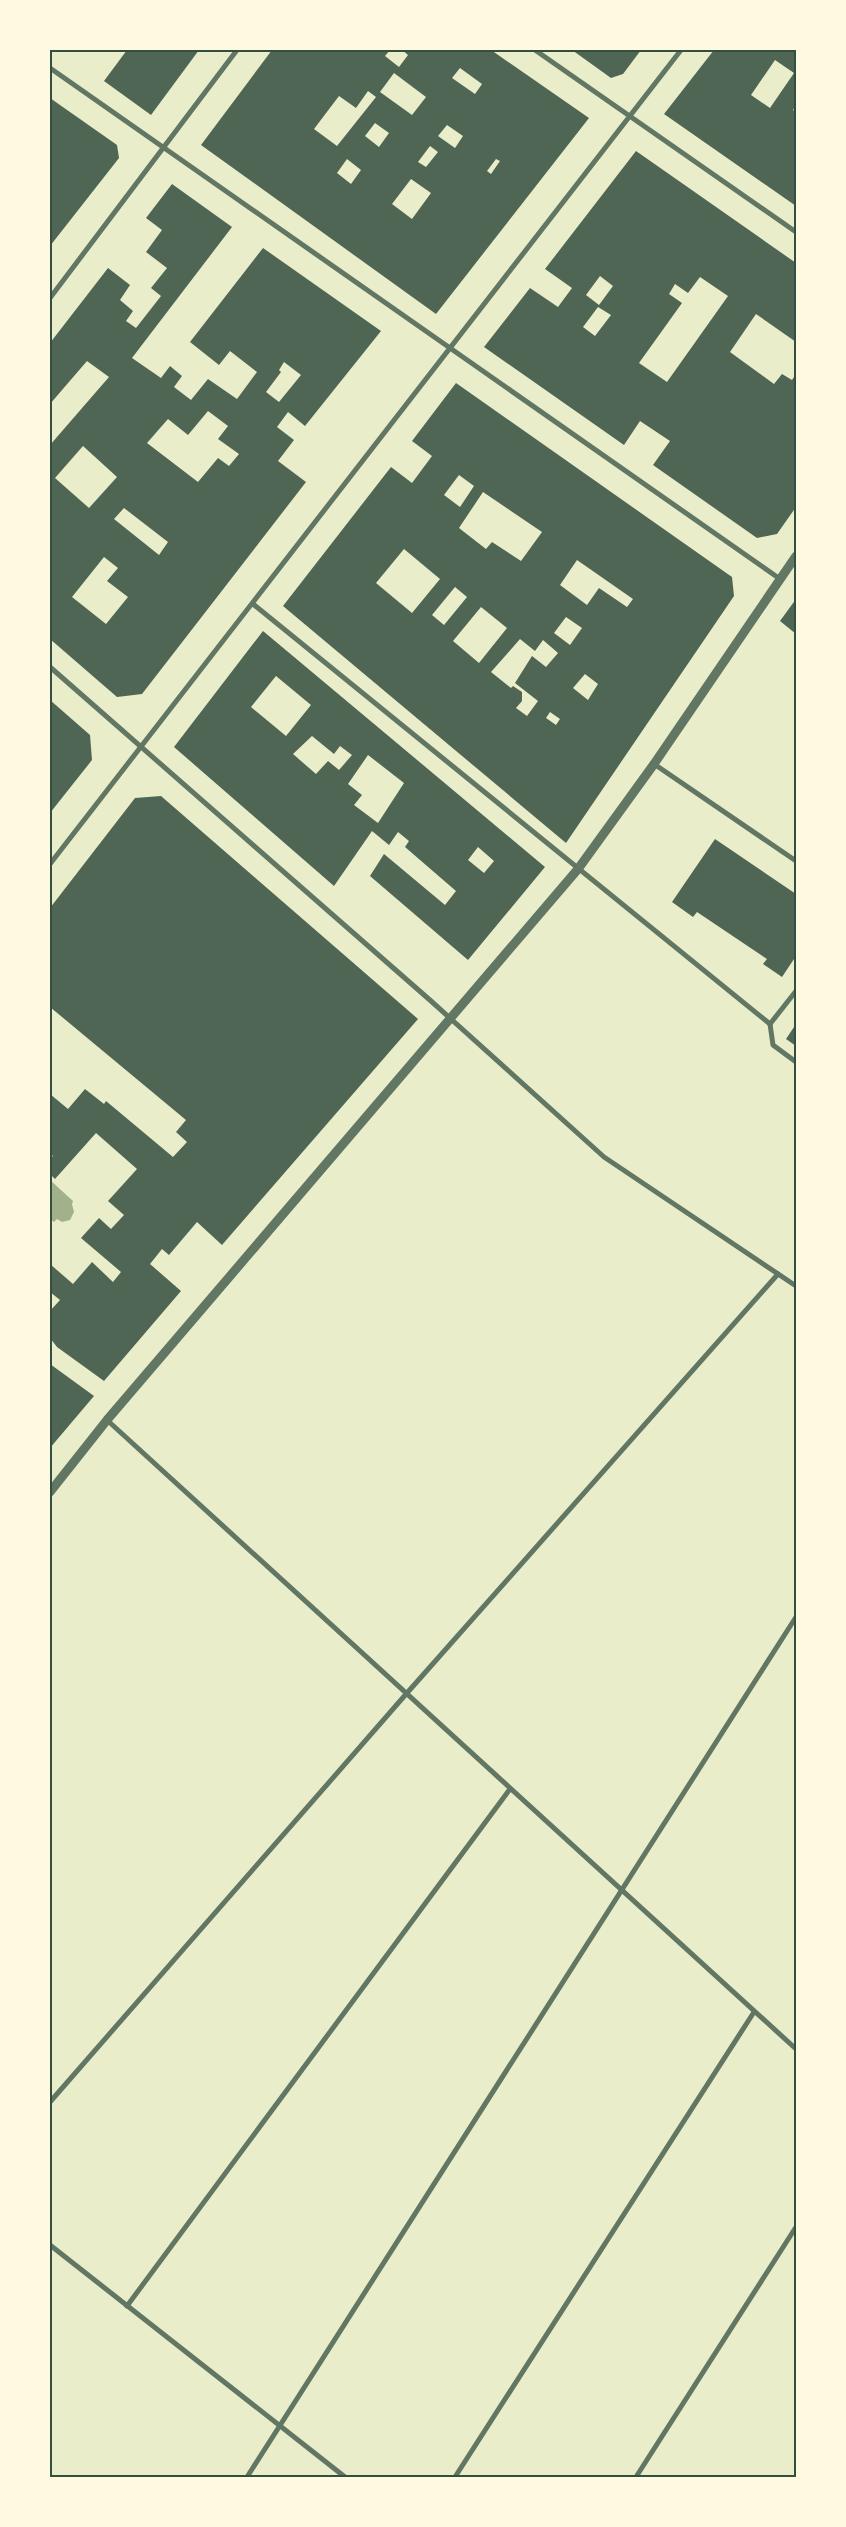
<svg xmlns="http://www.w3.org/2000/svg" width="846" height="2527" font-family="'PT Sans Narrow',sans-serif">
<style>
.water{fill:#a3b18a}
.building{fill:#4f6655;fill-rule:evenodd}
.lines{fill:none;stroke-linecap:round;stroke-linejoin:round}
.minor{stroke:#617663;stroke-width:5}
.tertiary{stroke:#617663;stroke-width:9}
.neatline{fill:none;stroke:#344e41;stroke-width:2}
</style>
<rect width="100%" height="100%" fill="#e9edc9"/>
<polygon class="water" points="50,1180 73,1201 72,1204 74,1212 70,1220 62,1222 57,1219 54,1222 50,1219"/>
<g class="building">
<polygon points="127,50 199,50 151,115 104,81"/>
<path d="M272,50H390L385,56L399,67L408,55L402,50H491L589,118L436,314L201,145ZM460,68L482,84L475,94L452,78ZM394,73L426,97L412,115L380,92ZM368,91L376,97L337,146L314,129L339,96L356,108ZM375,123L389,133L379,147L365,136ZM447,125L463,136L455,148L438,136ZM430,146L438,152L426,167L418,162ZM347,159L361,170L351,184L337,173ZM496,159L500,161L491,174L487,171ZM411,179L431,193L412,219L392,204Z"/>
<polygon points="572,50 641,50 623,74 611,78"/>
<path d="M714,50H796V106L793,110L796,112V206L664,114ZM775,60L794,73L770,108L751,95Z"/>
<polygon points="50,98 117,145 119,158 50,246"/>
<path d="M636,151L796,263V342L756,314L730,352L774,384L782,374L792,380L796,374V507L777,534L757,538L653,465L670,441L640,421L624,445L484,347L530,288L558,307L572,288L545,269ZM600,276L613,286L599,305L586,295ZM700,277L728,296L667,382L639,363L682,303L669,294L675,284L688,293ZM598,307L611,315L595,336L583,327Z"/>
<path d="M172,184L232,227L132,358L161,378L170,366L182,376L174,387L191,400L208,379L237,399L257,372L230,351L219,365L190,342L263,248L381,331L305,426L288,412L277,427L294,440L278,461L306,482L142,694L117,697L50,639V445L109,377L87,361L50,404V343L108,268L130,285L120,300L133,311L126,321L136,328L161,296L151,288L167,268L146,252L162,230L146,218ZM284,362L301,375L279,402L266,392L281,372L279,370ZM208,411L228,426L218,439L239,454L229,466L218,458L198,482L147,443L168,419L188,435ZM83,446L117,477L89,508L55,478ZM124,508L168,542L159,555L114,519ZM104,557L118,568L107,581L128,597L106,624L72,597Z"/>
<path d="M456,383L732,577L734,596L566,843L283,606L391,467L412,483L432,456L412,441ZM459,475L474,486L460,507L444,495ZM483,492L542,532L521,561L492,542L486,549L459,528ZM404,549L440,579L412,613L376,583ZM577,560L633,599L627,607L599,588L587,605L560,585ZM455,587L467,597L444,625L432,615ZM481,607L507,628L479,663L453,641ZM566,617L582,628L570,645L554,633ZM520,639L535,651L543,640L558,653L546,667L532,656L515,683L538,701L527,716L516,708L522,701V692L513,686L511,688L491,672ZM585,674L598,684L588,700L573,688ZM550,712L560,719L556,725L546,718Z"/>
<polygon points="796,599 796,634 780,621"/>
<path d="M263,631L545,867L468,960L370,876L384,854L445,905L456,891L405,847L409,841L398,832L389,845L372,831L334,886L174,747ZM276,676L311,705L286,736L251,707ZM312,736L334,754L340,746L352,755L339,770L328,761L316,774L293,754ZM368,755L404,783L378,823L354,805L362,795L348,784ZM478,847L494,861L484,873L468,860Z"/>
<polygon points="50,700 90,735 92,760 50,813"/>
<polygon points="161,796 418,1019 222,1245 197,1222 169,1255 162,1249 150,1264 181,1291 104,1381 57,1347 50,1338 50,1311 60,1300 50,1292 50,1264 73,1284 92,1262 113,1282 121,1272 81,1238 99,1218 111,1229 124,1215 108,1201 137,1169 96,1133 55,1179 50,1174 50,1159 53,1156 50,1154 50,1094 68,1109 85,1089 104,1104 106,1101 173,1157 187,1142 176,1132 186,1120 50,1007 50,908 135,798"/>
<polygon points="715,839 796,894 796,956 782,977 763,964 767,959 697,912 693,917 672,902"/>
<polygon points="796,1024 796,1046 786,1039"/>
<polygon points="50,1364 94,1396 50,1448"/>
</g>
<g class="lines">
<g class="minor">
<polyline points="535,50 796,232"/>
<polyline points="50,68 780,579"/>
<polyline points="50,298 237,50"/>
<polyline points="253,604 770,1024"/>
<polyline points="50,667 431,1001 604,1157 796,1286"/>
<polyline points="654,764 796,861"/>
<polyline points="50,864 681,50"/>
<polyline points="770,1024 773,1045 796,1062"/>
<polyline points="770,1024 796,991"/>
<polyline points="107,1420 796,2049"/>
<polyline points="50,2102 407,1693 778,1274"/>
<polyline points="50,2245 345,2477"/>
<polyline points="127,2306 510,1789"/>
<polyline points="247,2477 796,1617"/>
<polyline points="455,2477 754,2012"/>
<polyline points="636,2477 796,2227"/>
</g>
<polyline class="tertiary" points="50,1492 107,1420 578,869 654,764 796,556"/>
</g>
<rect width="846" height="2527" fill="none" stroke="#fefae0" stroke-width="102"/>
<rect x="51" y="51" width="744" height="2425" class="neatline"/>
</svg>
